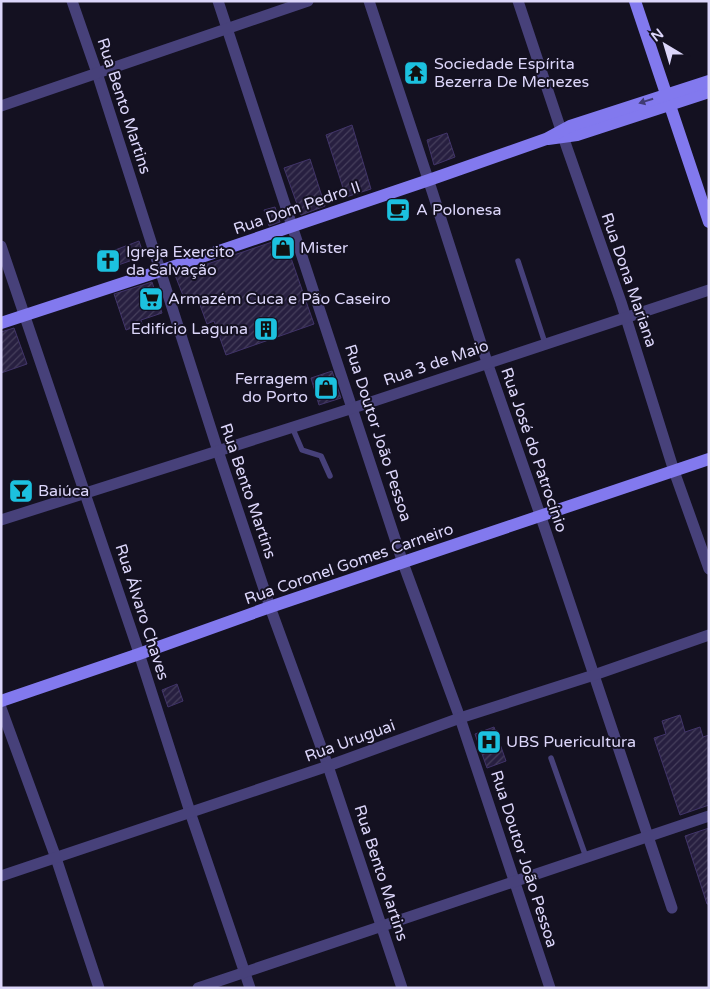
<svg xmlns="http://www.w3.org/2000/svg" width="710" height="989" font-family="'Varela Round',sans-serif">
<style>
.building{fill:url(#building-hatch);stroke:#413469}
.lines{fill:none;stroke-linecap:round;stroke-linejoin:round}
.lane{stroke:#47417a;stroke-width:5.5}
.street{stroke:#47417a;stroke-width:11}
.secondary{stroke:#8279ee;stroke-width:12}
.oneway{fill:#403b73}
.labels{text-anchor:middle;dominant-baseline:central;stroke-width:4;stroke-linejoin:round;paint-order:stroke}
.poi-label{font-size:16px;fill:#dcd6fa;stroke:#141121;text-anchor:start}
.street-label{font-size:16px;fill:#dcd6fa;stroke:#141121}
</style>
<defs>
<pattern id="building-hatch" width="6" height="6" patternUnits="userSpaceOnUse" patternTransform="scale(1.25)"><rect width="6" height="6" fill="#271f40"/><path d="M-1 1l2-2M0 6l6-6M5 7l2-2" fill="none" stroke="#463f5c"/></pattern>
</defs>
<rect width="100%" height="100%" fill="#141121"/>
<g class="building">
<polygon points="423,64 427,75 409,82 405,70"/>
<polygon points="352,125 371,189 346,197 326,135"/>
<polygon points="447,133 455,157 434,165 427,140"/>
<polygon points="310,159 325,206 301,215 284,168"/>
<polygon points="275,207 280,222 269,226 264,210"/>
<polygon points="284,238 314,324 226,355 214,321 207,324 196,294 184,298 175,275"/>
<polygon points="139,241 144,256 104,270 99,256"/>
<polygon points="152,282 162,313 141,320 142,324 126,330 114,294"/>
<polygon points="14,328 27,364 1,373 1,332"/>
<polygon points="332,371 341,398 319,405 311,378"/>
<polygon points="177,684 183,701 168,707 162,690"/>
<polygon points="680,715 685,732 700,727 703,737 709,735 709,805 680,815 654,738 666,734 662,721"/>
<polygon points="494,727 506,761 487,768 475,734"/>
<polygon points="709,828 709,904 707,904 685,836"/>
</g>
<g class="lines">
<g class="lane">
<polyline points="518,261 545,343"/>
<polyline points="292,427 302,450 321,456 330,476"/>
<polyline points="551,758 586,857"/>
</g>
<g class="street">
<polyline points="72,1 97,73 218,451 270,607 328,766 402,988"/>
<polyline points="218,1 403,563 460,718 550,988"/>
<polyline points="369,1 432,191 487,362 544,526 672,908"/>
<polyline points="518,1 567,148 621,302 674,471 709,569"/>
<polyline points="1,106 308,1"/>
<polyline points="1,246 136,644 190,812 250,988"/>
<polyline points="1,520 353,408 709,290"/>
<polyline points="1,708 56,858 99,988"/>
<polyline points="1,876 328,766 460,718 594,675 709,635"/>
<polyline points="198,988 709,816"/>
</g>
<g class="secondary">
<polyline points="635,1 709,222"/>
<polyline points="548,139 577,135 709,92"/>
<polyline points="1,323 160,271 429,180 546,139 570,126 709,81"/>
<polyline points="1,701 139,654 270,607 709,459"/>
</g>
</g>
<defs><path id="oneway-solid" d="M-6-.8H1V-3.2L6.5 0L1 3.2V.8H-6Z" transform="scale(1.25)"/></defs>
<use class="oneway" href="#oneway-solid" transform="translate(646 101) rotate(162)"/>
<defs>
<symbol id="temple-square" viewBox="-11 -11 22 22"><rect x="-9" y="-9" width="18" height="18" rx="4" fill="#1cc1df" stroke="#141121"/><path d="M0-6L5-2H3V0L6.5 2.5H4V6H1.5V3h-3V6H-4V2.5H-6.5L-3 0V-2H-5Z" fill="#111"/></symbol>
<symbol id="cafe-square" viewBox="-11 -11 22 22"><rect x="-9" y="-9" width="18" height="18" rx="4" fill="#1cc1df" stroke="#141121"/><path d="M-5.5-4.5H6V0H3Q3 3.5 0 3.5H-2.5Q-5.5 3.5-5.5 0ZM3-3.2v2h1.7v-2ZM-6 4.5H4V6H-6Z" fill="#111"/></symbol>
<symbol id="shop-square" viewBox="-11 -11 22 22"><rect x="-9" y="-9" width="18" height="18" rx="4" fill="#1cc1df" stroke="#141121"/><path d="M-5-2.5h2.3a2.7 3.5 0 0 1 5.4 0H5L5.5 6h-11ZM-1.5-2.5h3a1.5 2.3 0 0 0-3 0Z" fill="#111"/></symbol>
<symbol id="church-square" viewBox="-11 -11 22 22"><rect x="-9" y="-9" width="18" height="18" rx="4" fill="#1cc1df" stroke="#141121"/><path d="M-1.2-6h2.4v3.5h3.3v2.4h-3.3V6h-2.4V-.1h-3.3v-2.4h3.3Z" fill="#111"/></symbol>
<symbol id="supermarket-square" viewBox="-11 -11 22 22"><rect x="-9" y="-9" width="18" height="18" rx="4" fill="#1cc1df" stroke="#141121"/><path d="M-6-5.5h2.5l.6 2H6L4.5 2H-2.5L-4.4-4H-6ZM-1.5 3.2a1.3 1.3 0 1 0 .1 0ZM3 3.2a1.3 1.3 0 1 0 .1 0Z" fill="#111"/></symbol>
<symbol id="building-square" viewBox="-11 -11 22 22"><rect x="-9" y="-9" width="18" height="18" rx="4" fill="#1cc1df" stroke="#141121"/><path d="M-4-6H4V6H1V3H-1V6H-4ZM-2.5-4.3h1.7v1.8h-1.7ZM.8-4.3h1.7v1.8H.8ZM-2.5-1h1.7V.8h-1.7ZM.8-1h1.7V.8H.8Z" fill="#111"/></symbol>
<symbol id="bar-square" viewBox="-11 -11 22 22"><rect x="-9" y="-9" width="18" height="18" rx="4" fill="#1cc1df" stroke="#141121"/><path d="M-6-5H6L.8 .8V4.5H3.5V6h-7V4.5H-.8V.8Z" fill="#111"/></symbol>
<symbol id="hospital-square" viewBox="-11 -11 22 22"><rect x="-9" y="-9" width="18" height="18" rx="4" fill="#1cc1df" stroke="#141121"/><path d="M-5-5h3v3.5h4V-5h3V5h-3V1.5h-4V5h-3Z" fill="#111"/></symbol>
</defs>
<g fill-rule="evenodd">
<use href="#temple-square" x="402" y="59" width="28" height="28"/>
<use href="#cafe-square" x="384" y="196" width="28" height="28"/>
<use href="#shop-square" x="269" y="234" width="28" height="28"/>
<use href="#church-square" x="94" y="247" width="28" height="28"/>
<use href="#supermarket-square" x="137" y="285" width="28" height="28"/>
<use href="#building-square" x="252" y="315" width="28" height="28"/>
<use href="#shop-square" x="312" y="374" width="28" height="28"/>
<use href="#bar-square" x="7" y="477" width="28" height="28"/>
<use href="#hospital-square" x="475" y="728" width="28" height="28"/>
</g>
<g class="labels">
<g class="poi-label">
<text x="434" y="64">Sociedade Espírita<tspan x="434" dy="18">Bezerra De Menezes</tspan></text>
<text x="416" y="210">A Polonesa</text>
<text x="300" y="248">Mister</text>
<text x="126" y="252">Igreja Exercito<tspan x="126" dy="18">da Salvação</tspan></text>
<text x="168" y="299">Armazém Cuca e Pão Caseiro</text>
<text x="248" y="329" text-anchor="end">Edifício Laguna</text>
<text x="308" y="379" text-anchor="end">Ferragem<tspan x="308" dy="18">do Porto</tspan></text>
<text x="38" y="491">Baiúca</text>
<text x="506" y="742">UBS Puericultura</text>
</g>
<g class="street-label">
<text transform="translate(124 106) rotate(72)">Rua Bento Martins</text>
<text transform="translate(297 208) rotate(-19)">Rua Dom Pedro II</text>
<text transform="translate(629 280) rotate(71)">Rua Dona Mariana</text>
<text transform="translate(436 363) rotate(-19)">Rua 3 de Maio</text>
<text transform="translate(378 433) rotate(72)">Rua Doutor João Pessoa</text>
<text transform="translate(534 450) rotate(71)">Rua José do Patrocínio</text>
<text transform="translate(248 491) rotate(71)">Rua Bento Martins</text>
<text transform="translate(349 564) rotate(-19)">Rua Coronel Gomes Carneiro</text>
<text transform="translate(142 612) rotate(72)">Rua Álvaro Chaves</text>
<text transform="translate(350 741) rotate(-20)">Rua Uruguai</text>
<text transform="translate(524 859) rotate(72)">Rua Doutor João Pessoa</text>
<text transform="translate(381 873) rotate(72)">Rua Bento Martins</text>
</g>
</g>
<rect width="710" height="989" fill="none" stroke="#dcd6fa" stroke-width="5"/>
<g transform="translate(665 45) rotate(322)" stroke="#141121" stroke-width="4" paint-order="stroke">
<path d="M0-4L9 19L0 12L-9 19Z" fill="#dcd6fa"/>
<text y="-8" font-size="14" font-weight="bold" text-anchor="middle" fill="#dcd6fa">N</text>
</g>
</svg>
